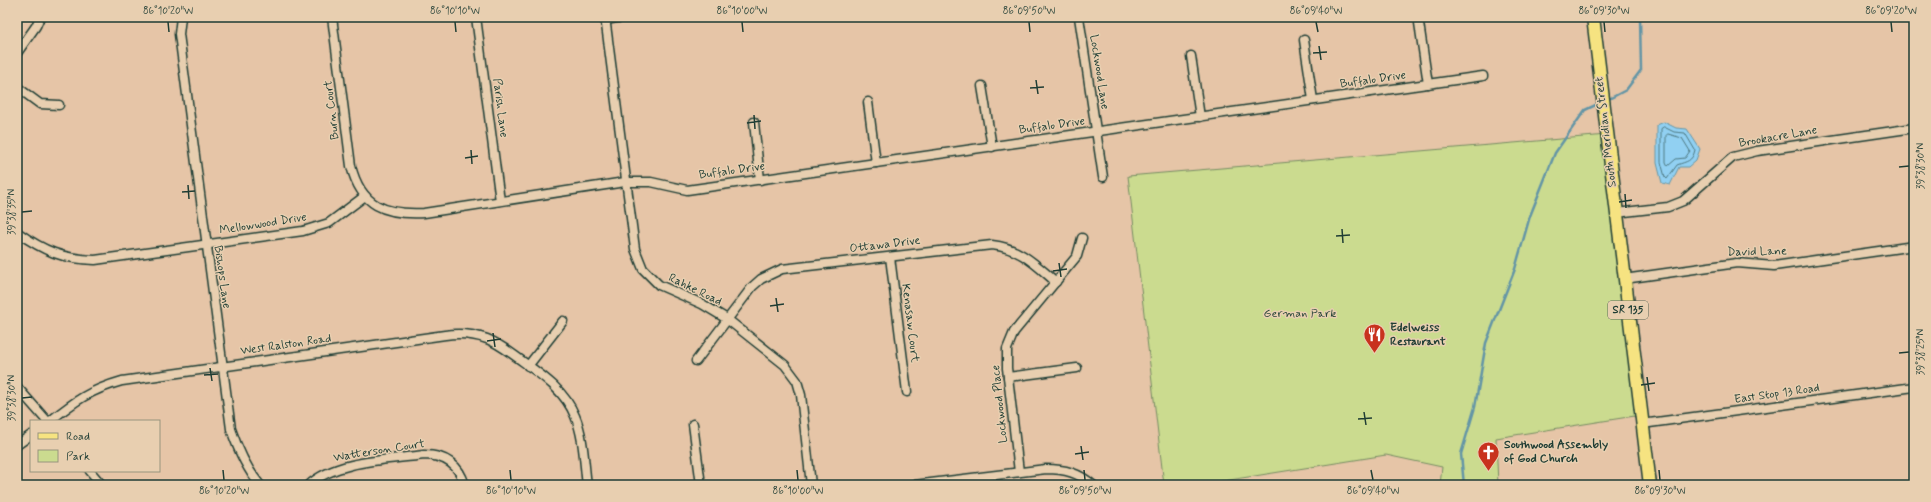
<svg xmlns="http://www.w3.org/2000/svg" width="1931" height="502" font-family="Mynerve,sans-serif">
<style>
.green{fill:#cbdb8f;stroke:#758c62}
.water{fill:#91d0f2;stroke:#6395a6}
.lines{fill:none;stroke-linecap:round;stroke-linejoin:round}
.shore{stroke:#4d7880;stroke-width:1}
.stream{stroke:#6395a6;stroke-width:2.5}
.minor-casing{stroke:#1f3d34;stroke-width:11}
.primary-casing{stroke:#1f3d34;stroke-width:15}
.minor{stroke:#e8cfb0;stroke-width:8}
.primary{stroke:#f6e381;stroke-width:12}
.ticks{fill:none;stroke:#1f3d34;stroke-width:1.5}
.labels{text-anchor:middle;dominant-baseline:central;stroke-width:3;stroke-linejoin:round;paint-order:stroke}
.shield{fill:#e8cfb0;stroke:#5b6959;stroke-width:1}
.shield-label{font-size:11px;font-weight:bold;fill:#1f3d34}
.street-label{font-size:12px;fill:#1f3d34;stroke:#e8cfb0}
.park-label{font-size:12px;fill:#284539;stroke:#e8cfb0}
.poi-label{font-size:12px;font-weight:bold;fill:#1f3d34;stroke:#e8cfb0;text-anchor:start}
.neatline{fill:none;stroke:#1f3d34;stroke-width:1.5}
.ticks-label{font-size:10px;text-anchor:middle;fill:#1f3d34}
</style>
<rect width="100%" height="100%" fill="#e6c5a7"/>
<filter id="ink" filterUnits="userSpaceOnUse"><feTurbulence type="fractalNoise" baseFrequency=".025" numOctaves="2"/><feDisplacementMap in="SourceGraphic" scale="8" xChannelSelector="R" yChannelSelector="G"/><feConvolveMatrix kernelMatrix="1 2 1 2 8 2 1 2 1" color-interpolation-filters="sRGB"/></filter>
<g filter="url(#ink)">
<polygon class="green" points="1607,135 1641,415 1496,438 1498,485 1440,485 1442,467 1386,455 1198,485 1164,485 1128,176"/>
<polygon class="water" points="1664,122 1676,128 1687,129 1700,149 1696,160 1688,167 1679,167 1670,185 1662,183 1657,163 1657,125"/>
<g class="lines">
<g class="shore">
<path d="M1664,127L1674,132L1685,133L1695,150C1692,162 1687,161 1677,165L1667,179L1665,177L1661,162V129Z"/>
<polygon points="1668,134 1682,138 1690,151 1685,158 1676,159 1668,166 1666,162 1666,136"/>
</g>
<g class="stream">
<polyline points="1607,100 1626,90 1641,70 1640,17"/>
<polyline points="1464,485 1461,454 1475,407 1486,343 1515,269 1530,216 1555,153 1585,110 1600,103"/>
</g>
<defs>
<g id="minor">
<path d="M181,17L179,34L231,429C238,450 246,468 260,485"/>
<path d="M332,17L351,166C361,206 385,215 424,213L625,182H651L687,190L1483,76"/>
<polyline points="476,17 500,201"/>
<polyline points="605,17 635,249 643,269 659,285 702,304 727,319 785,365 797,381 801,395 811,485"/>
<polyline points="1079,17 1103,177"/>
<polyline points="605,20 624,17"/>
<polyline points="1419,23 1428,84"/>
<polyline points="1304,40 1313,100"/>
<polyline points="17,53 36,26 40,17"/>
<polyline points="1191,56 1200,117"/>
<polyline points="982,86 992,147"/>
<polyline points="17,87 40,104 59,105"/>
<polyline points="868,102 876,163"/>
<polyline points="754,122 760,180"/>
<polyline points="1616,213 1668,207 1683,201 1733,157 1757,151 1914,128"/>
<path d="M17,232C44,251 62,259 95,260L303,231L329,223L365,196"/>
<polyline points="890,257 907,392"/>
<polyline points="1624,279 1737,263 1774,266 1914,246"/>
<path d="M696,361L752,287L761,279L782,269L992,245C1020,248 1035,264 1056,282"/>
<polyline points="528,366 563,321"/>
<polyline points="1008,377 1077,368"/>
<polyline points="17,387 47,421"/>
<path d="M50,421C75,401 90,390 122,381L445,335C459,333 473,334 487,339C498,343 508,351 518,358C540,374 564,389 575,416C584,437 584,463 587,485"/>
<polyline points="693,424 701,485"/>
<polyline points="1642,424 1914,387"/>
<polyline points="17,445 31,435"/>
<polyline points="90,471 102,485"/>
<polyline points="1019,472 1007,368 1007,349 1014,332 1077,256 1082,238"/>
<path d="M309,485C336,460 389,460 424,455C445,455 459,465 465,485"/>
<path d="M914,485L1046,469C1065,469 1079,473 1093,485"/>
</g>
<polyline id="primary" points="1593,17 1650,485"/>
</defs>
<use href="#minor" class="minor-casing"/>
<use href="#primary" class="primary-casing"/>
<use href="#minor" class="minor"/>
<use href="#primary" class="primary"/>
</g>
</g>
<path class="ticks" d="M168,22L169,32M455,22L456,32M742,22L743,32M1029,22L1030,32M1316,22L1318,32M1604,22L1605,32M1891,22L1892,32M1319,46L1321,60M1313,53L1327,52M1036,80L1038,94M1030,88L1044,87M754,115L755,129M747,123L761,121M471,150L472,164M465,158L478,156M1899,167L1909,166M188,185L189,199M182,192L195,191M1625,194L1626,208M1619,202L1632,200M22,212L32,211M1342,229L1343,243M1336,236L1350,235M1059,263L1061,277M1053,271L1067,269M776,298L778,312M770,306L784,304M493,333L495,347M487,341L501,339M1899,353L1909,352M210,368L212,381M204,375L218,374M1647,377L1649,391M1641,385L1655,383M22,398L32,397M1364,412L1366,425M1358,419L1372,418M1081,446L1083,460M1075,454L1089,452M223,470L224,480M510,470L511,480M797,470L798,480M1084,470L1085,480M1371,470L1373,480M1659,470L1660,480"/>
<defs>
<symbol id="restaurant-pin" viewBox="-11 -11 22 30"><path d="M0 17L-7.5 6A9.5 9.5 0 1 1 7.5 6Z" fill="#c8321e" stroke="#e8cfb0"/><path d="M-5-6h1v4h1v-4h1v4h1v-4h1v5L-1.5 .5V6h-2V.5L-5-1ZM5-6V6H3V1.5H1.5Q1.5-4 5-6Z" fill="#fff"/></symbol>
<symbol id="church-pin" viewBox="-11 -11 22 30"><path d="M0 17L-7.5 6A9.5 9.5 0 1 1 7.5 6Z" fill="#c8321e" stroke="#e8cfb0"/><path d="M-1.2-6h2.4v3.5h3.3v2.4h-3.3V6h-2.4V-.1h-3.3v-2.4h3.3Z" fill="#fff"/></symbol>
</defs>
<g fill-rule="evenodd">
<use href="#restaurant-pin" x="1362" y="322" width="25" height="34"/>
<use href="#church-pin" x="1476" y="440" width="25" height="34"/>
</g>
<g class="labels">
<rect class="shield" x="1608" y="301" width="40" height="18" rx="3"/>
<g class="shield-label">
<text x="1628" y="310">SR 135</text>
</g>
<g class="street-label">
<text transform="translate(1099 72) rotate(81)">Lockwood Lane</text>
<text transform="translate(1373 80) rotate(-8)">Buffalo Drive</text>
<text transform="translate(500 108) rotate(83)">Parish Lane</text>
<text transform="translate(332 110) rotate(-97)">Burn Court</text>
<text transform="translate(1052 126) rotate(-8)">Buffalo Drive</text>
<text transform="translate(1606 132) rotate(-97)">South Meridian Street</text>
<text transform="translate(1778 137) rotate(-10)">Brookacre Lane</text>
<text transform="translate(732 171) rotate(-8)">Buffalo Drive</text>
<text transform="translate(263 224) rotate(-9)">Mellowwood Drive</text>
<text transform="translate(885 245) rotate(-7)">Ottawa Drive</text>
<text transform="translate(1757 252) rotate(-1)">David Lane</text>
<text transform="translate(222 277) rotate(82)">Bishops Lane</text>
<text transform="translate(695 290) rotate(26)">Rahke Road</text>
<text transform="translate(910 323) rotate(83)">Kenasaw Court</text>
<text transform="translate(286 345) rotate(-8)">West Ralston Road</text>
<text transform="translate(1777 394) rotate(-8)">East Stop 13 Road</text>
<text transform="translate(1000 404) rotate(-96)">Lockwood Place</text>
<text transform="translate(379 451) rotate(-9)">Watterson Court</text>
</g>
<g class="park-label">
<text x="1300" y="314">German Park</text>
</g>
<g class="poi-label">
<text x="1390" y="328">Edelweiss<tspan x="1390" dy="14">Restaurant</tspan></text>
<text x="1504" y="445">Southwood Assembly<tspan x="1504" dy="14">of God Church</tspan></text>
</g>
</g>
<rect width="1931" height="502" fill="none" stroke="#e8cfb0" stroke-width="44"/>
<rect x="30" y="420" width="130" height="52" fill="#e8cfb0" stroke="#98957e"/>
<rect x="38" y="433" width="20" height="6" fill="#f6e381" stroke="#98957e"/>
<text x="66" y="440" font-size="12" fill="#1f3d34">Road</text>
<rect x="38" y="450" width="20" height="12" fill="#cbdb8f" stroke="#98957e"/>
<text x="66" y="460" font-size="12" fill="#1f3d34">Park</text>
<rect x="22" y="22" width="1887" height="458" class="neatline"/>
<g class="ticks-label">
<text x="168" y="14">86°10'20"W</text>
<text x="455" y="14">86°10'10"W</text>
<text x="742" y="14">86°10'00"W</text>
<text x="1029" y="14">86°09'50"W</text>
<text x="1316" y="14">86°09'40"W</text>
<text x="1604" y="14">86°09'30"W</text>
<text x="1891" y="14">86°09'20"W</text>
<text transform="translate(1920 166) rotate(-90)" y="4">39°38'30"N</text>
<text transform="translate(11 212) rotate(-90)" y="4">39°38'35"N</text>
<text transform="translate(1920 352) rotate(-90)" y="4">39°38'25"N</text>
<text transform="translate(11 398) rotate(-90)" y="4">39°38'30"N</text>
<text x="224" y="494">86°10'20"W</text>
<text x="511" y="494">86°10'10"W</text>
<text x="798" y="494">86°10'00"W</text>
<text x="1085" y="494">86°09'50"W</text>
<text x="1373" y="494">86°09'40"W</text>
<text x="1660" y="494">86°09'30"W</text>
</g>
</svg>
